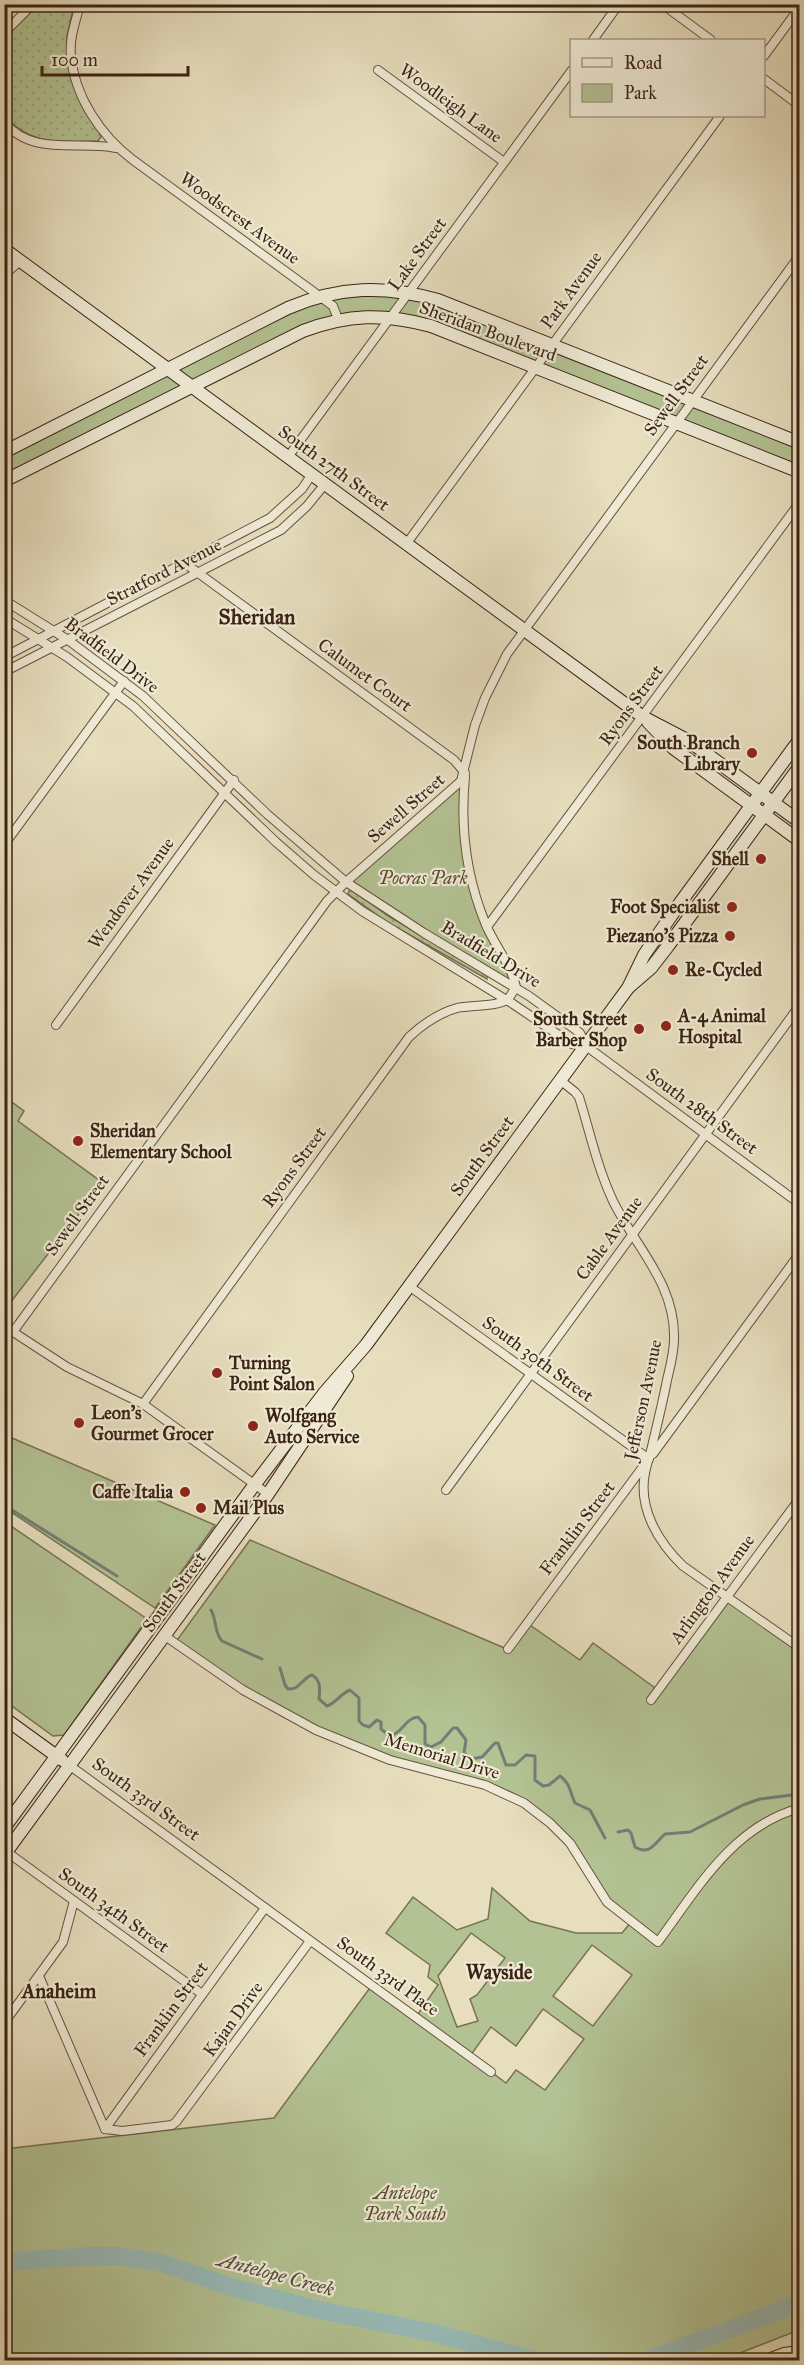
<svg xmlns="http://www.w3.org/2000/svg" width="804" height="2365" font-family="'IM FELL Great Primer',serif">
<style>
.grass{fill:url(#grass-dots);stroke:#787253;stroke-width:1.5}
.park{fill:#b3c293;stroke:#787253;stroke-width:1.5;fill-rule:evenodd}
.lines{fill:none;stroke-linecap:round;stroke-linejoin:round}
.stream{stroke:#737e76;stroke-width:3}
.river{stroke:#98bbb8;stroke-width:18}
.street-casing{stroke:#67523e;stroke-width:10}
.secondary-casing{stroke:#3c2313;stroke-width:14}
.street{stroke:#efead5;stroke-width:8}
.secondary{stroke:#efead5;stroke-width:12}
.poi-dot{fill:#8f2418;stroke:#efead5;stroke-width:2}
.labels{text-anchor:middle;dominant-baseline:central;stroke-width:4.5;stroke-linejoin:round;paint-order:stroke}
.street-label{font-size:18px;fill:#3c2313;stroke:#efead5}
.poi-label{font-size:18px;font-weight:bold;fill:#3c2313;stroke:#efead5;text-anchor:start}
.park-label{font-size:18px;font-style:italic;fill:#5a4b33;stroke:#efead5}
.neighbourhood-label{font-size:20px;font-weight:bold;fill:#3c2313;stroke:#efead5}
.water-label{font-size:20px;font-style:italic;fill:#53493c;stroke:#efead5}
.quarter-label{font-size:21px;font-weight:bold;fill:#3c2313;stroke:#efead5}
</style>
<defs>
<pattern id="grass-dots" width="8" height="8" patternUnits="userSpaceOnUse" patternTransform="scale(1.5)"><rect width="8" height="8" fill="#b3c293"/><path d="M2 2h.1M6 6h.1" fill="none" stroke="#9ba67e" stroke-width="1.8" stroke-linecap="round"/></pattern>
</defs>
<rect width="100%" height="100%" fill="#e7debe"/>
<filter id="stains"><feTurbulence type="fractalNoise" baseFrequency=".00333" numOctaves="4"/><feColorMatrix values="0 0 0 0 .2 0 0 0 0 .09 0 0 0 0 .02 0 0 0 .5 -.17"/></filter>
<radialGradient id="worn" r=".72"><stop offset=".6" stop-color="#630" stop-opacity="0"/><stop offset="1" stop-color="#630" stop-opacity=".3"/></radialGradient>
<g class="grass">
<path d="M38,5H74L67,36V54L102,135L98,141C63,143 29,145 5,116L4,38Z"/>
<polygon points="350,889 390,917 486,973 487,979 387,922 348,894"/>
</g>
<g class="park">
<polygon points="409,292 800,443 799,472 431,326 338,319 5,481 5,452 304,301"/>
<polygon points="461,781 471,878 516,987 346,882"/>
<polygon points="5,1097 24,1111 18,1121 103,1183 10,1303 4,1299"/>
<polygon points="5,1435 215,1525 155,1608 5,1508"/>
<polygon points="5,1522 147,1619 64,1735 53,1736 5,1701"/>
<path d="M250,1540L507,1649L527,1623L580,1660L593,1643L658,1690L727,1598L799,1648V2330L722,2360H5V2149L274,2118L372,1985L416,2017L438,1985L428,1977L430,1965L386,1933L413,1897L457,1930L488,1919L492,1888L530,1921L576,1933H622L631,1922L615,1909L570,1843L507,1794L390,1760L281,1712L175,1643ZM471,1933L505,1958L477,1995L470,1999L478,2021L457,2027L438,1976ZM592,1945L632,1975L593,2026L553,1996ZM543,2009L584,2039L545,2090L516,2070L506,2083L470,2056L491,2027L516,2046Z"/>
</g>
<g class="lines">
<g class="stream">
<polyline points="4,1505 117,1576"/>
<path d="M211,1610C217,1620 214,1633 222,1641L262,1659"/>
<path d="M280,1668L285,1685L288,1689C300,1690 302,1678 312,1675C321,1680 320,1689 319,1699L327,1706C336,1703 340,1694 350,1690L359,1698V1721L363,1725L369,1727L377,1720L381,1722V1729L390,1736C403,1733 405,1718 418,1717L425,1725V1744L431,1747L441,1742L453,1728H457L466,1740L464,1753L471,1759L482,1757L495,1743H498L506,1765H515L526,1755L535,1756V1780L543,1786L549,1785L560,1776C571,1784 570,1793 575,1803L590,1810L605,1838"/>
<path d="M618,1832L628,1830L631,1833L635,1847C650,1856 655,1843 665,1834L690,1832L743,1805L760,1799L800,1794"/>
</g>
<g class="river">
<polyline points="4,2262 89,2256 116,2256 159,2262 231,2287 315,2309 434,2333 534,2360"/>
<polyline points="648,2360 800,2303"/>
</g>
<defs>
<g id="street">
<path d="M80,4C76,21 69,38 71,55C74,96 101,136 133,160L333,306L338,319"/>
<polyline points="662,4 711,40"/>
<polyline points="4,33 33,4"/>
<polyline points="593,40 619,4"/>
<polyline points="764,56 800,7"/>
<polyline points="378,70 504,162"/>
<polyline points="764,79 800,106"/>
<path d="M4,122C33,157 78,140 116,148"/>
<polyline points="4,275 21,260"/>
<polyline points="288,457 572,70"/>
<polyline points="407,543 720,116"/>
<polyline points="186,564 454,760 465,773"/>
<polyline points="4,600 68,640 143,696 267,814 346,882 424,933 529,996 580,1033 586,1046"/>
<polyline points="4,618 67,657 133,706 276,842 314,875 362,911 513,1004 572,1044 586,1046 800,1204"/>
<polyline points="4,657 270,518 302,489 312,474"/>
<polyline points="4,672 281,530 307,506 325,484"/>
<polyline points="4,845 124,681"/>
<polyline points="487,927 800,502"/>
<polyline points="56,1025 234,780"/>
<path d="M560,1080L575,1092L579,1097C590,1132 597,1167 613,1201C636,1248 676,1284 674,1340C674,1353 670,1367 667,1380C663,1401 658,1421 653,1442C651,1452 647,1463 645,1473C638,1508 658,1542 683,1566L800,1648"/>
<polyline points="409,1286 649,1459"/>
<polyline points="4,1326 67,1367 143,1404 268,1494"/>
<polyline points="13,1332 327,901 346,882 461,781 475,725 485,698 507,654 800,255"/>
<path d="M143,1404L409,1037C423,1024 439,1013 457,1008C470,1005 499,1007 508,999C511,996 513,991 516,987C511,964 495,946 486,925C466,877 460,828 465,777"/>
<polyline points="653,1454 800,1253"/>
<polyline points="446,1490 800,1005"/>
<path d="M165,1636L243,1690L316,1730L390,1760L485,1785L524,1803L550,1823L570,1843L607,1902L658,1942C697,1889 733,1826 800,1808"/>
<polyline points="508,1649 645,1464"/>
<polyline points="651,1700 800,1498"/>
<polyline points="69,1765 491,2072"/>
<polyline points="7,1852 202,1994"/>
<polyline points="39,1976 105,2129"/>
<polyline points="4,2023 63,1942 74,1901"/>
<polyline points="105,2129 122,2131 172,2125 176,2122 310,1941"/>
<polyline points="105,2129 265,1908"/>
</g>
<g id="secondary">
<polyline points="4,249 643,717 689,741 800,822"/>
<path d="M4,452L288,308C339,286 385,285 438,300L800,443"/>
<path d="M4,481L303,331C348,314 384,313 431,326L800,472"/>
<polyline points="648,722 673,748 800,841"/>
<polyline points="629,987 651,968 668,946 800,766"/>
<polyline points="4,1718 62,1760"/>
<polyline points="4,1828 255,1484 325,1392 366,1345 628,988 644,955 680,903 800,739"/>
<polyline points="4,1855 268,1494 347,1376"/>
<polyline points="768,2360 784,2354 800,2352"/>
</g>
</defs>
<use href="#street" class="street-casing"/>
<use href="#secondary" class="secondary-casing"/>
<use href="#street" class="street"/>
<use href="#secondary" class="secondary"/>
</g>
<g class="poi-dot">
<circle cx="752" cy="753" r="6"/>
<circle cx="761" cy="859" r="6"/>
<circle cx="732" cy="907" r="6"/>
<circle cx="730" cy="936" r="6"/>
<circle cx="673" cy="970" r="6"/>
<circle cx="666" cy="1026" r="6"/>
<circle cx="639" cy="1029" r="6"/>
<circle cx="78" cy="1141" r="6"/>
<circle cx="217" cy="1373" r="6"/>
<circle cx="79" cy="1423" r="6"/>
<circle cx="253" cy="1426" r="6"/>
<circle cx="185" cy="1492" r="6"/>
<circle cx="201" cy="1508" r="6"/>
</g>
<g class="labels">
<g class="street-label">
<text transform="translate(451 103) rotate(36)">Woodleigh Lane</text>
<text transform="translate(240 218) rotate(36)">Woodscrest Avenue</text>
<text transform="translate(417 254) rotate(-54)">Lake Street</text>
<text transform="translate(571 290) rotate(-54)">Park Avenue</text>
<text transform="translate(488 331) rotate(20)">Sheridan Boulevard</text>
<text transform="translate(676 395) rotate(-54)">Sewell Street</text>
<text transform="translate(334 468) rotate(36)">South 27th Street</text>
<text transform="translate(164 572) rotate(-27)">Stratford Avenue</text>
<text transform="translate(112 655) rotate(37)">Bradfield Drive</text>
<text transform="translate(365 675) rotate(36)">Calumet Court</text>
<text transform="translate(631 705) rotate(-54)">Ryons Street</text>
<text transform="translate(406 808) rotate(-41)">Sewell Street</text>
<text transform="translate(131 893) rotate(-54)">Wendover Avenue</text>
<text transform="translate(491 954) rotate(31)">Bradfield Drive</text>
<text transform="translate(702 1111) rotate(36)">South 28th Street</text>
<text transform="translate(482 1156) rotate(-54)">South Street</text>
<text transform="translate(294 1167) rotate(-54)">Ryons Street</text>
<text transform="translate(77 1215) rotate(-54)">Sewell Street</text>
<text transform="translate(609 1238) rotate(-54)">Cable Avenue</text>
<text transform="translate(538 1359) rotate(36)">South 30th Street</text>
<text transform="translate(643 1400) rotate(-78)">Jefferson Avenue</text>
<text transform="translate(577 1528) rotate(-53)">Franklin Street</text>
<text transform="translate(712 1589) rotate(-54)">Arlington Avenue</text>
<text transform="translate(174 1592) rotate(-54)">South Street</text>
<text transform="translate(442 1756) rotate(17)">Memorial Drive</text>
<text transform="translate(146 1799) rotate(36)">South 33rd Street</text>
<text transform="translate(114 1910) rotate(36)">South 34th Street</text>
<text transform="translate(388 1976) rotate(36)">South 33rd Place</text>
<text transform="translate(171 2009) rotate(-54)">Franklin Street</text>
<text transform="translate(233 2019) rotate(-54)">Kajan Drive</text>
</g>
<g class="poi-label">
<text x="740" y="743" text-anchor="end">South Branch<tspan x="740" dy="21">Library</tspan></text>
<text x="749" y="859" text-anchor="end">Shell</text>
<text x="720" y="907" text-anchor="end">Foot Specialist</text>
<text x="718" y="936" text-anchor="end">Piezano's Pizza</text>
<text x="685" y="970">Re-Cycled</text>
<text x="678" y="1016">A-4 Animal<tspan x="678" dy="21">Hospital</tspan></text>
<text x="627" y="1019" text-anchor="end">South Street<tspan x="627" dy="21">Barber Shop</tspan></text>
<text x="90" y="1131">Sheridan<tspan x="90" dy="21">Elementary School</tspan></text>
<text x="229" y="1363">Turning<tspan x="229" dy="21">Point Salon</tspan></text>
<text x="91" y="1413">Leon's<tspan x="91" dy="21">Gourmet Grocer</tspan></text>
<text x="265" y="1416">Wolfgang<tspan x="265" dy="21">Auto Service</tspan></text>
<text x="173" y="1492" text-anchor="end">Caffe Italia</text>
<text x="213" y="1508">Mail Plus</text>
</g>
<g class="park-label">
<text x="423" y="878">Pocras Park</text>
<text x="405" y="2193">Antelope<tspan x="405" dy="21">Park South</tspan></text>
</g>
<g class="neighbourhood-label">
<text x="499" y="1972">Wayside</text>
<text x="59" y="1991">Anaheim</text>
</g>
<g class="water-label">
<text transform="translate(276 2274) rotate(15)">Antelope Creek</text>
</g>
<g class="quarter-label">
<text x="257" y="617">Sheridan</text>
</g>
</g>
<rect width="804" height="2365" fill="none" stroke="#e7debe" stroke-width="24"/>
<rect x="6" y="6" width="792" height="2353" fill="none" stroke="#3c2313" stroke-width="3"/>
<rect x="12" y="12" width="780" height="2341" fill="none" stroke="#3c2313" stroke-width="1.5"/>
<rect x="570" y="39" width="195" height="78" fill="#efead5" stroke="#a79a87" stroke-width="1.5"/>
<rect x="582" y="58" width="30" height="9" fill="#efead5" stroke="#a79a87" stroke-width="1.5"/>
<text x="624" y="69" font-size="18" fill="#3c2313">Road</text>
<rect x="582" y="84" width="30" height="18" fill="#b3c293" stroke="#a79a87" stroke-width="1.5"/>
<text x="624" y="99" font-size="18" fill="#3c2313">Park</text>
<path d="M42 66v9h146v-9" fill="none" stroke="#3c2313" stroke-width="3"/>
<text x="51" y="66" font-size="18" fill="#3c2313" stroke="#efead5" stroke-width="4.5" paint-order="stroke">100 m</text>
<rect width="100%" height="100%" filter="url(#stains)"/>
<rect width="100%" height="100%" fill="url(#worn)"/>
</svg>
